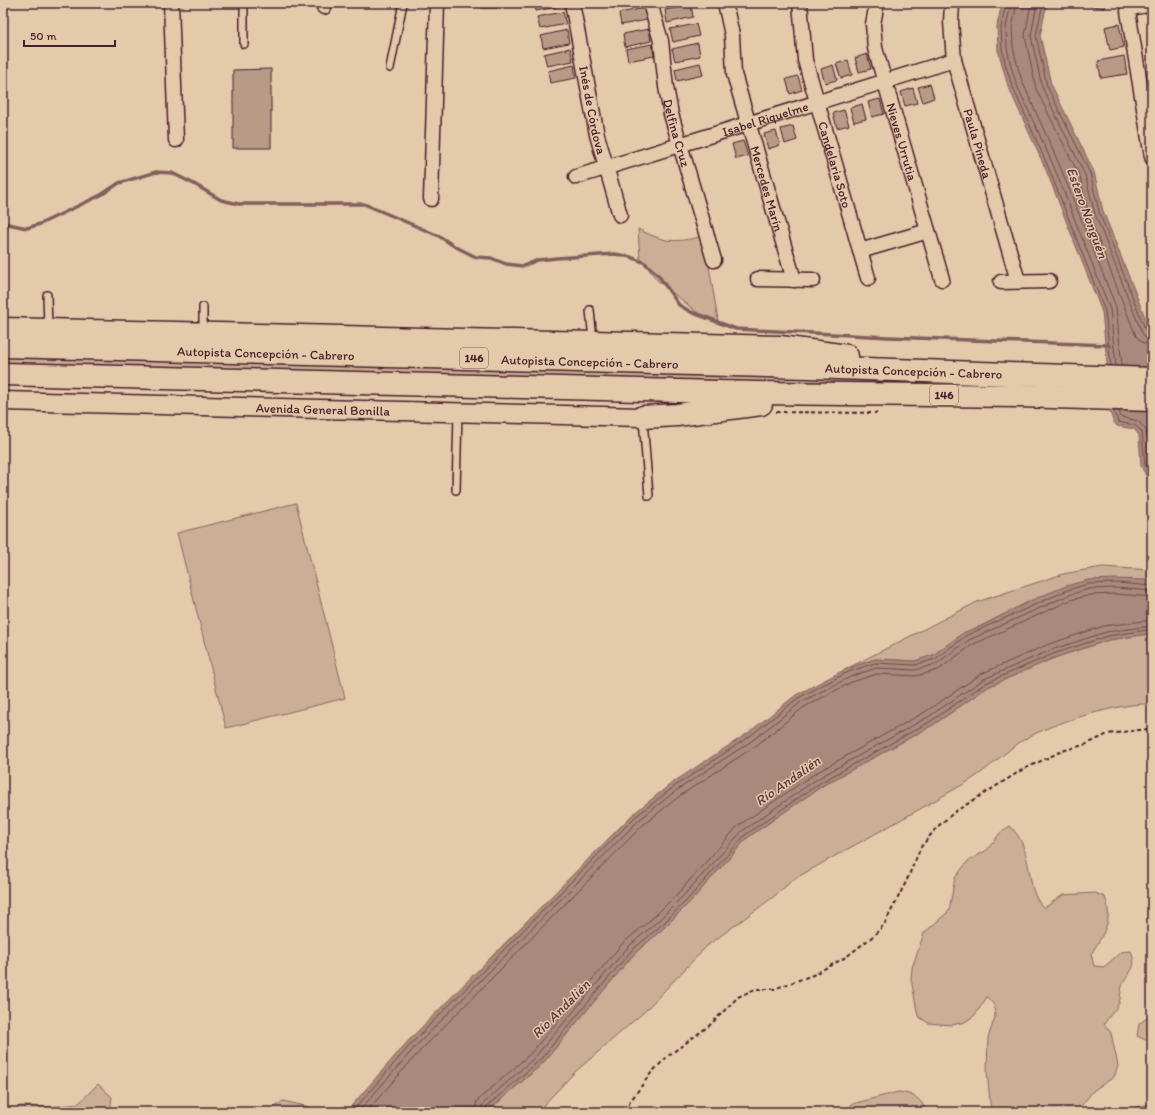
<svg xmlns="http://www.w3.org/2000/svg" width="1155" height="1115" font-family="Itim,sans-serif">
<style>
.green{fill:#caae96;stroke:#8a6660}
.water{fill:#a9897b;stroke:#835f5b}
.lines{fill:none;stroke-linecap:round;stroke-linejoin:round}
.shore{stroke:#70494b;stroke-width:1}
.stream{stroke:#835f5b;stroke-width:3.5}
.building{fill:#b89b87;stroke:#4a1f2b}
.service-casing{stroke:#4a1f2b;stroke-width:10}
.minor-casing{stroke:#4a1f2b;stroke-width:17}
.tertiary-casing{stroke:#4a1f2b;stroke-width:21}
.secondary-casing{stroke:#4a1f2b;stroke-width:23}
.motorway-casing{stroke:#4a1f2b;stroke-width:25}
.path{stroke:#4a1f2b;stroke-width:2;stroke-dasharray:4 3;stroke-linecap:butt}
.service{stroke:#e3caab;stroke-width:7}
.minor{stroke:#e3caab;stroke-width:14}
.tertiary{stroke:#e3caab;stroke-width:18}
.secondary{stroke:#e3caab;stroke-width:20}
.motorway{stroke:#e3caab;stroke-width:22}
.labels{text-anchor:middle;dominant-baseline:central;stroke-width:3;stroke-linejoin:round;paint-order:stroke}
.shield{fill:#e3caab;stroke:#785251;stroke-width:1}
.shield-label{font-size:12px;font-weight:bold;fill:#4a1f2b}
.street-label{font-size:13px;fill:#4a1f2b;stroke:#e3caab}
.water-label{font-size:14px;font-style:italic;fill:#5d343b;stroke:#e3caab}
</style>
<rect width="100%" height="100%" fill="#e3caab"/>
<filter id="ink" filterUnits="userSpaceOnUse"><feTurbulence type="fractalNoise" baseFrequency=".025" numOctaves="2"/><feDisplacementMap in="SourceGraphic" scale="8" xChannelSelector="R" yChannelSelector="G"/><feConvolveMatrix kernelMatrix="1 2 1 2 8 2 1 2 1" color-interpolation-filters="sRGB"/></filter>
<g filter="url(#ink)">
<g class="green">
<path d="M638,229C666,243 673,243 704,236L718,320L698,313L658,281L640,258Z"/>
<polygon points="3,354 1032,383 826,384 3,363"/>
<polygon points="296,503 345,698 226,728 177,533"/>
<polygon points="1102,567 1152,570 1152,582 1145,580 1032,600 981,626 965,632 933,655 915,661 875,659 846,669 977,602 1063,574"/>
<path d="M1148,634L1152,635V704C1122,702 1051,723 1025,739C1005,751 989,769 969,781C911,815 852,846 794,879L772,898L707,946L644,1012L575,1072L537,1112H487L542,1064L634,954L666,926L691,901L747,838L822,786L933,725L988,687L1054,658L1109,640Z"/>
<path d="M1010,826C1036,851 1023,889 1044,908L1063,895L1095,893L1105,897C1114,920 1103,935 1091,954L1094,966L1104,967L1121,952L1131,951C1137,968 1132,968 1124,982C1120,988 1121,997 1119,1003C1116,1010 1108,1017 1104,1024L1111,1033L1118,1066L1114,1077L1094,1090L1076,1112H991L987,1071L988,1038L995,1017L994,1005L987,997L975,1015L965,1022L952,1025L928,1023L918,1016L911,979L912,968L924,933L949,911L955,878L968,861L987,850L1001,832Z"/>
<polygon points="1152,1014 1152,1043 1137,1036 1139,1024"/>
<polygon points="98,1084 112,1097 110,1112 15,1112 20,1106 51,1107 78,1104"/>
<path d="M898,1092C910,1093 923,1098 926,1112H846L852,1104Z"/>
<polygon points="283,1101 310,1107 305,1112 268,1112"/>
<polygon points="1152,1103 1152,1112 1115,1112 1150,1104"/>
</g>
<g class="water">
<polygon points="1002,3 1047,3 1040,36 1051,84 1094,172 1103,211 1152,335 1152,487 1141,466 1139,435 1134,429 1117,426 1113,421 1109,409 1107,363 1102,312 1046,170 1008,86 998,50 997,26"/>
<polygon points="1116,579 1145,580 1152,582 1152,635 1148,634 1109,640 1054,658 988,687 933,725 822,786 747,838 691,901 666,926 634,954 542,1064 487,1112 346,1112 409,1040 633,814 672,783 748,733 796,695 846,669 875,659 915,661 933,655 965,632 981,626 1032,600 1066,586 1088,580"/>
</g>
<g class="lines">
<g class="shore">
<polyline points="1006,3 1001,27 1002,49 1006,67 1012,85 1049,169 1105,311 1111,366"/>
<polyline points="1011,3 1006,27 1007,48 1011,66 1016,83 1054,167 1110,309 1116,366"/>
<polyline points="1017,3 1012,28 1013,47 1017,64 1022,81 1059,164 1116,307 1122,366"/>
<polyline points="1031,3 1025,36 1036,89 1080,177 1089,216 1136,336 1143,343 1152,345"/>
<polyline points="1037,3 1031,36 1042,87 1085,175 1095,214 1142,333 1146,338 1152,339"/>
<polyline points="1043,3 1036,36 1047,86 1090,173 1099,212 1146,331 1152,334"/>
<polyline points="1114,411 1118,422 1135,425 1142,432 1145,465 1152,479"/>
<polyline points="1119,411 1121,417 1138,421 1146,430 1152,468"/>
<polyline points="352,1112 412,1043 635,817 675,786 750,736 798,698 848,672 875,663 915,665 935,659 967,635 1068,590 1088,584 1116,583 1152,586"/>
<polyline points="358,1112 416,1046 639,820 677,790 753,740 801,702 850,677 876,668 915,670 936,664 969,640 1069,595 1089,589 1116,588 1152,591"/>
<polyline points="366,1112 420,1051 643,825 681,795 757,745 804,707 852,682 877,674 916,676 938,670 972,645 1071,600 1090,595 1116,594 1152,597"/>
<polyline points="474,1112 477,1101 531,1053 622,944 656,915 680,891 738,826 814,774 925,712 981,674 1049,644 1104,626 1152,620"/>
<polyline points="480,1112 483,1104 535,1057 627,948 660,919 684,895 742,831 817,779 928,717 984,679 1051,650 1106,632 1152,626"/>
<polyline points="485,1112 486,1107 539,1061 631,951 664,923 688,899 745,835 820,783 931,721 986,683 1053,654 1108,636 1147,630 1152,631"/>
</g>
<polyline class="stream" points="3,223 27,228 40,224 101,195 119,183 156,172 172,173 194,184 221,200 239,204 364,204 439,236 454,246 476,257 491,258 506,264 523,266 538,260 557,258 615,254 631,257 645,263 658,275 679,305 691,312 736,329 888,337 1109,345"/>
</g>
<g class="building">
<rect x="482" y="3" width="15" height="5"/>
<polygon points="535,3 562,3 562,6 536,11"/>
<polygon points="615,3 639,3 616,7"/>
<polygon points="1075,3 1105,3 1104,8"/>
<polygon points="691,5 693,17 667,23 665,10"/>
<polygon points="645,8 647,20 621,25 619,13"/>
<polygon points="563,12 566,24 540,29 537,17"/>
<polygon points="696,24 699,36 673,42 670,29"/>
<polygon points="1119,24 1124,47 1110,50 1105,27"/>
<polygon points="649,29 651,41 625,47 623,34"/>
<polygon points="567,30 569,43 543,48 541,36"/>
<polygon points="698,43 700,56 675,61 672,49"/>
<polygon points="652,44 654,56 628,61 626,49"/>
<polygon points="570,48 573,61 547,66 544,54"/>
<polygon points="867,54 871,69 859,72 855,58"/>
<polygon points="1124,56 1127,74 1101,78 1098,61"/>
<polygon points="848,60 852,75 841,78 836,64"/>
<polygon points="700,63 703,75 677,81 675,69"/>
<polygon points="574,65 576,78 550,83 548,71"/>
<polygon points="833,65 837,80 825,83 821,69"/>
<polygon points="271,69 271,148 233,148 233,70"/>
<polygon points="798,76 802,90 790,94 786,79"/>
<polygon points="930,84 934,98 923,102 918,87"/>
<polygon points="913,88 917,103 905,106 901,92"/>
<polygon points="880,99 884,114 872,117 868,102"/>
<polygon points="862,104 866,119 854,122 850,108"/>
<polygon points="844,110 849,125 837,128 833,113"/>
<polygon points="793,126 797,140 785,144 781,129"/>
<polygon points="776,131 780,145 768,149 764,134"/>
<polygon points="743,141 748,156 736,159 732,144"/>
</g>
<g class="lines">
<defs>
<g id="service">
<polyline points="244,44 244,3"/>
<polyline points="390,68 403,3"/>
<polyline points="47,295 48,328"/>
<polyline points="203,307 203,332"/>
<polyline points="590,310 593,340"/>
<polyline points="643,419 649,496"/>
<polyline points="456,490 458,414"/>
</g>
<g id="minor">
<polyline points="171,3 176,140"/>
<path id="s1" d="M572,3L597,135L620,215"/>
<path id="s2" d="M650,3L661,41L666,87L671,114L714,260"/>
<path id="s3" d="M725,3L732,35L734,74L794,280"/>
<path id="s4" d="M800,3L805,60L868,278"/>
<path id="s5" d="M877,3L873,24L875,48L942,279"/>
<path id="s6" d="M952,3L951,22L954,60L1018,281"/>
<polyline points="1152,4 1131,8 1128,11 1152,157"/>
<polyline points="324,7 324,3"/>
<path id="s7" d="M576,177L954,60"/>
<polyline points="431,199 437,3"/>
<polyline points="860,251 928,231"/>
<polyline points="758,279 813,280"/>
<polyline points="1001,282 1049,281"/>
</g>
<g id="tertiary">
<path id="s8" d="M3,401L643,417"/>
</g>
<polyline id="secondary" points="3,328 593,342"/>
<g id="motorway">
<polyline points="593,342 780,347 847,356"/>
<path id="s9" d="M3,346L809,367L1152,379"/>
<polyline points="3,374 758,393 1019,396 1152,400"/>
<polyline points="643,417 677,415 761,404"/>
</g>
</defs>
<use href="#service" class="service-casing"/>
<use href="#minor" class="minor-casing"/>
<use href="#tertiary" class="tertiary-casing"/>
<use href="#secondary" class="secondary-casing"/>
<use href="#motorway" class="motorway-casing"/>
<g class="path">
<polyline points="776,412 877,413"/>
<polyline points="617,1112 629,1103 651,1073 668,1056 710,1025 738,997 755,989 774,989 813,975 846,957 872,937 884,925 906,882 921,847 937,827 956,811 1022,770 1062,751 1087,744 1108,734 1147,729 1152,730"/>
<polyline points="626,1112 629,1104"/>
</g>
<use href="#service" class="service"/>
<use href="#minor" class="minor"/>
<use href="#tertiary" class="tertiary"/>
<use href="#secondary" class="secondary"/>
<use href="#motorway" class="motorway"/>
</g>
</g>
<g class="labels">
<g class="shield">
<rect x="460" y="348" width="28" height="20" rx="3"/>
<rect x="930" y="385" width="28" height="20" rx="3"/>
</g>
<g class="shield-label">
<text x="474" y="358">146</text>
<text x="944" y="395">146</text>
</g>
<g class="street-label">
<text stroke="none"><textPath href="#s1" startOffset="109">Inés de Córdova</textPath></text>
<text stroke="none"><textPath href="#s7" startOffset="198">Isabel Riquelme</textPath></text>
<text stroke="none"><textPath href="#s2" startOffset="133">Delfina Cruz</textPath></text>
<text stroke="none"><textPath href="#s5" startOffset="143">Nieves Urrutia</textPath></text>
<text stroke="none"><textPath href="#s6" startOffset="144">Paula Pineda</textPath></text>
<text stroke="none"><textPath href="#s4" startOffset="166">Candelaria Soto</textPath></text>
<text stroke="none"><textPath href="#s3" startOffset="191">Mercedes Marín</textPath></text>
<text stroke="none"><textPath href="#s9" startOffset="263">Autopista Concepción - Cabrero</textPath></text>
<text stroke="none"><textPath href="#s9" startOffset="587">Autopista Concepción - Cabrero</textPath></text>
<text stroke="none"><textPath href="#s9" startOffset="911">Autopista Concepción - Cabrero</textPath></text>
<text stroke="none"><textPath href="#s8" startOffset="320">Avenida General Bonilla</textPath></text>
</g>
<g class="water-label">
<text transform="translate(1087 213) rotate(70)">Estero Nonguén</text>
<text transform="translate(788 781) rotate(-35)">Río Andalién</text>
<text transform="translate(561 1009) rotate(-45)">Río Andalién</text>
</g>
</g>
<rect width="1155" height="1115" fill="none" stroke="#e3caab" stroke-width="16"/>
<rect x="8" y="8" width="1139" height="1099" fill="none" stroke="#4a1f2b" stroke-width="1.5" filter="url(#ink)"/>
<path d="M24 40v6h91v-6" fill="none" stroke="#4a1f2b" stroke-width="2"/>
<text x="30" y="40" font-size="12" fill="#4a1f2b" stroke="#e3caab" stroke-width="3" paint-order="stroke">50 m</text>
</svg>
